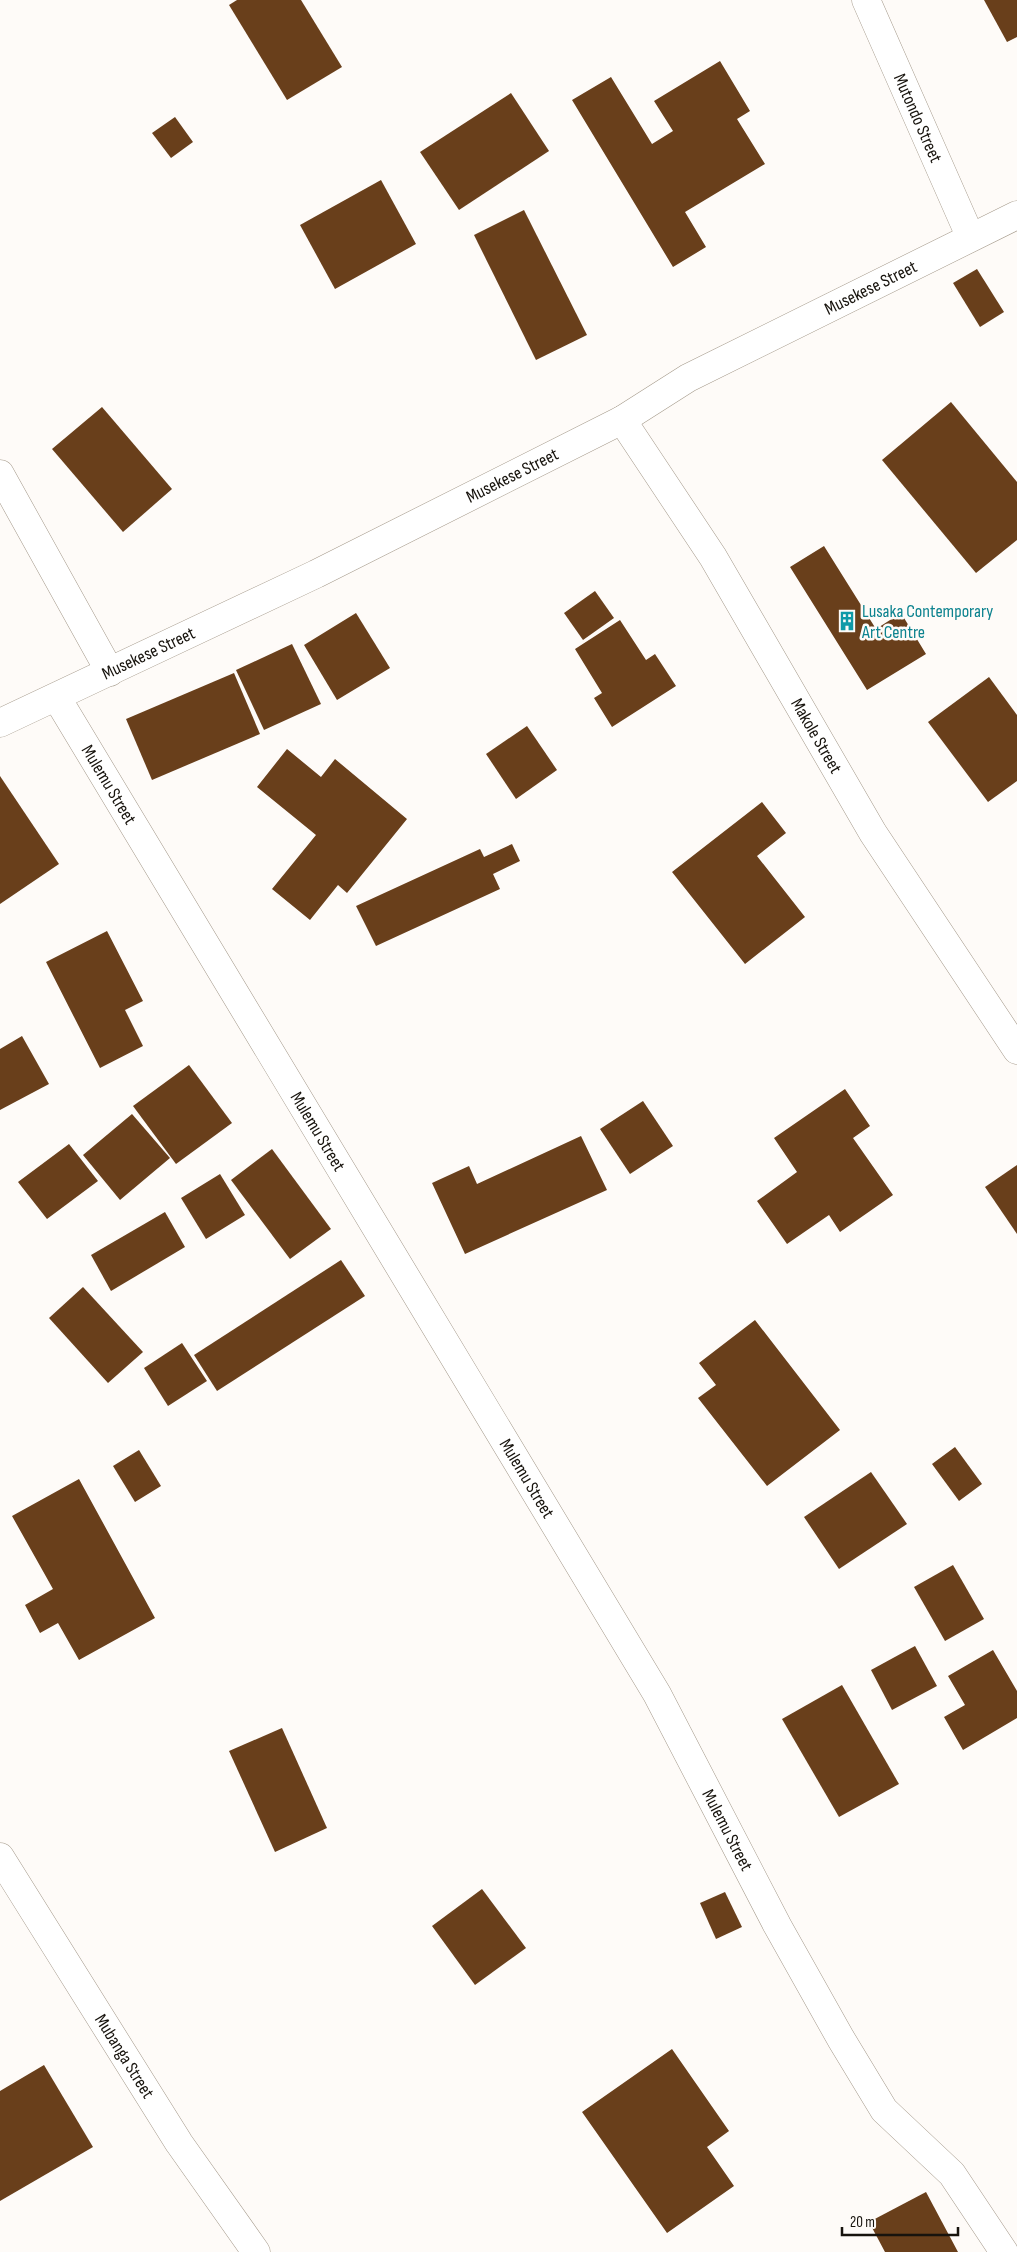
<svg xmlns="http://www.w3.org/2000/svg" width="1017" height="2252" font-family="'Sofia Sans Condensed',sans-serif">
<style>
.building{fill:#693f1b}
.lines{fill:none;stroke-linecap:round;stroke-linejoin:round}
.minor-casing{stroke:#a4998a;stroke-width:29}
.minor{stroke:#fff;stroke-width:28}
.labels{text-anchor:middle;dominant-baseline:central;stroke-width:5;stroke-linejoin:round;paint-order:stroke}
.street-label{font-size:18px;fill:#17130d;stroke:#fefbf8}
.culture-label{font-size:18px;fill:#0d838f;stroke:#fefbf8;text-anchor:start}
</style>
<rect width="100%" height="100%" fill="#fefbf8"/>
<g class="building">
<polygon points="237,0 301,0 342,67 287,100 229,5"/>
<polygon points="984,0 1017,0 1017,37 1007,42"/>
<polygon points="720,61 750,111 737,119 765,164 685,212 706,247 673,267 572,100 611,77 652,144 673,131 654,101"/>
<polygon points="511,93 549,151 459,210 420,152"/>
<polygon points="175,117 193,142 171,158 152,133"/>
<polygon points="381,180 416,244 335,289 300,225"/>
<polygon points="524,210 587,335 536,360 474,235"/>
<polygon points="977,269 1004,312 980,327 953,283"/>
<polygon points="951,402 1017,482 1017,540 976,573 882,460"/>
<polygon points="102,407 172,489 123,532 52,449"/>
<polygon points="824,546 876,629 901,613 926,654 867,690 790,567"/>
<polygon points="595,591 614,618 583,640 564,613"/>
<polygon points="356,613 390,668 337,700 304,645"/>
<polygon points="620,620 646,660 655,654 676,686 612,727 594,698 602,693 575,649"/>
<polygon points="292,644 321,704 264,730 236,670"/>
<polygon points="234,673 260,734 152,780 126,719"/>
<polygon points="989,677 1017,715 1017,781 988,802 928,722"/>
<polygon points="527,726 557,770 516,799 486,754"/>
<polygon points="287,749 321,777 335,759 407,819 347,893 338,885 310,920 272,889 316,835 257,787"/>
<polygon points="0,776 59,864 0,904"/>
<polygon points="762,802 786,833 757,856 805,917 745,964 672,872"/>
<polygon points="512,844 520,861 493,874 500,889 376,946 356,906 480,849 484,857"/>
<polygon points="107,931 143,1001 125,1010 143,1046 100,1068 46,962"/>
<polygon points="22,1036 49,1084 0,1110 0,1049"/>
<polygon points="189,1065 232,1123 176,1164 133,1106"/>
<polygon points="845,1089 870,1126 853,1138 893,1195 840,1232 829,1215 787,1244 757,1201 797,1172 774,1138"/>
<polygon points="643,1101 673,1146 630,1174 600,1129"/>
<polygon points="132,1114 170,1158 120,1200 83,1155"/>
<polygon points="581,1136 607,1190 465,1254 432,1183 469,1166 477,1184"/>
<polygon points="69,1144 98,1181 47,1219 18,1182"/>
<polygon points="272,1149 331,1229 290,1259 231,1180"/>
<polygon points="1017,1165 1017,1234 985,1187"/>
<polygon points="220,1174 245,1215 206,1239 181,1198"/>
<polygon points="165,1212 185,1247 111,1291 91,1255"/>
<polygon points="341,1260 365,1296 217,1391 194,1355"/>
<polygon points="83,1287 143,1352 108,1383 49,1318"/>
<polygon points="755,1320 840,1430 767,1486 698,1398 716,1385 699,1363"/>
<polygon points="182,1343 207,1381 168,1406 144,1368"/>
<polygon points="955,1447 982,1484 959,1501 932,1464"/>
<polygon points="139,1450 161,1486 135,1502 113,1466"/>
<polygon points="871,1472 907,1524 839,1569 804,1517"/>
<polygon points="79,1479 155,1618 79,1660 58,1623 40,1633 25,1605 53,1589 12,1516"/>
<polygon points="953,1565 984,1619 945,1641 914,1587"/>
<polygon points="915,1646 937,1686 892,1710 871,1670"/>
<polygon points="993,1650 1017,1691 1017,1718 963,1750 944,1717 965,1705 948,1676"/>
<polygon points="842,1685 899,1784 839,1817 782,1719"/>
<polygon points="282,1728 327,1828 275,1852 229,1751"/>
<polygon points="482,1889 526,1948 475,1985 432,1926"/>
<polygon points="725,1892 742,1927 716,1939 700,1903"/>
<polygon points="672,2049 729,2131 707,2147 734,2186 667,2233 582,2112"/>
<polygon points="44,2065 93,2147 0,2201 0,2091"/>
<polygon points="926,2192 958,2252 885,2252 869,2222"/>
</g>
<g class="lines">
<defs>
<g id="minor">
<path id="s1" d="M866,0L970,236"/>
<path id="s2" d="M622,420L713,557L873,833L1017,1050"/>
<polyline points="0,474 110,672"/>
<path id="s3" d="M57,698L657,1694L777,1925L841,2039L884,2110L952,2174L1004,2252"/>
<path id="s4" d="M0,723L316,574L622,420L688,378L1017,215"/>
<path id="s5" d="M0,1857L179,2143L256,2252"/>
</g>
</defs>
<use href="#minor" class="minor-casing"/>
<use href="#minor" class="minor"/>
</g>
<defs>
<symbol id="building-bare" viewBox="-9 -9 18 18"><path d="M-4-6H4V6H1V3H-1V6H-4ZM-2.5-4.3h1.7v1.8h-1.7ZM.8-4.3h1.7v1.8H.8ZM-2.5-1h1.7V.8h-1.7ZM.8-1h1.7V.8H.8Z" fill="#0f9aa8" stroke="#fefbf8" stroke-width="2.5" paint-order="stroke"/></symbol>
</defs>
<g fill-rule="evenodd">
<use href="#building-bare" x="833" y="607" width="28" height="28"/>
</g>
<g class="labels">
<g class="street-label">
<text stroke="none"><textPath href="#s1" startOffset="129">Mutondo Street</textPath></text>
<text stroke="none"><textPath href="#s4" startOffset="974">Musekese Street</textPath></text>
<text stroke="none"><textPath href="#s4" startOffset="569">Musekese Street</textPath></text>
<text stroke="none"><textPath href="#s4" startOffset="164">Musekese Street</textPath></text>
<text stroke="none"><textPath href="#s2" startOffset="371">Makole Street</textPath></text>
<text stroke="none"><textPath href="#s3" startOffset="101">Mulemu Street</textPath></text>
<text stroke="none"><textPath href="#s3" startOffset="506">Mulemu Street</textPath></text>
<text stroke="none"><textPath href="#s3" startOffset="911">Mulemu Street</textPath></text>
<text stroke="none"><textPath href="#s3" startOffset="1316">Mulemu Street</textPath></text>
<text stroke="none"><textPath href="#s5" startOffset="235">Mubanga Street</textPath></text>
</g>
<g class="culture-label">
<text x="862" y="611">Lusaka Contemporary<tspan x="862" dy="21">Art Centre</tspan></text>
</g>
</g>
<path d="M842 2227v8h116v-8" fill="none" stroke="#17130d" stroke-width="2.5"/>
<text x="850" y="2227" font-size="15" fill="#17130d" stroke="#fefbf8" stroke-width="4" paint-order="stroke">20 m</text>
</svg>
